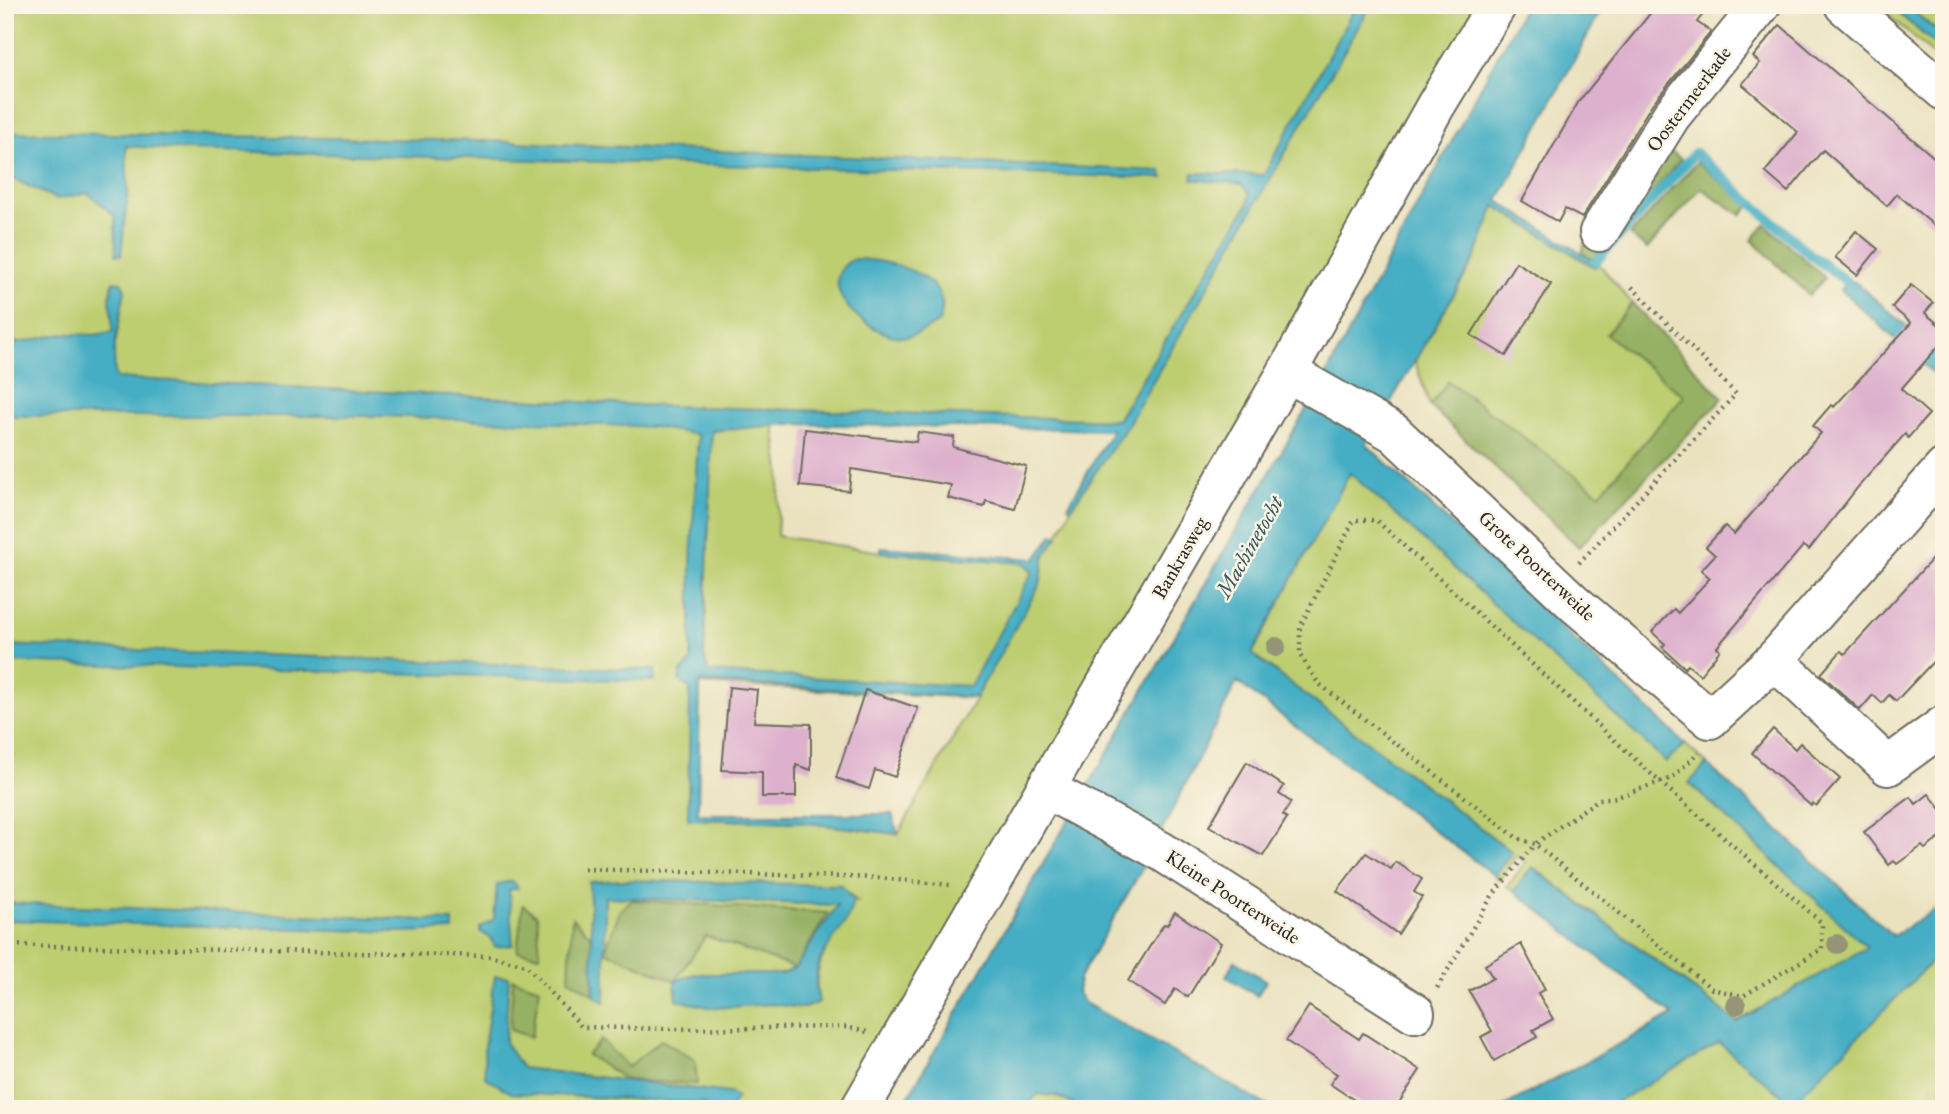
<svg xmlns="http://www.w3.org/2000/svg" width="1949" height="1114" font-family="'IM FELL Great Primer',serif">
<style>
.green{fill:#bdce71;stroke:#747c4e;stroke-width:2;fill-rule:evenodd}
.forest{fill:#96b163;stroke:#606e47;stroke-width:2}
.water{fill:#45aec4;stroke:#386c78;stroke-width:2}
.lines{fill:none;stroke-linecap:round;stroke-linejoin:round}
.stream{stroke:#45aec4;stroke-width:10}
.building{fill:#ddb1cd}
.street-casing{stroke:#6e6b5f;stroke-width:42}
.path{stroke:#6e6b5f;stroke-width:4.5;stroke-dasharray:2 5;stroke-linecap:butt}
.street{stroke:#fff;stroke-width:38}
.tree{fill:#959477}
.labels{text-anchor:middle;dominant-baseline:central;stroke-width:5;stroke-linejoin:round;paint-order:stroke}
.street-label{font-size:19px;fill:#2b2b2b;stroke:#fcf5e5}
.water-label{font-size:21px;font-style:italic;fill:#345961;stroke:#fcf5e5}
</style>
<rect width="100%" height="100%" fill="#fcf5e5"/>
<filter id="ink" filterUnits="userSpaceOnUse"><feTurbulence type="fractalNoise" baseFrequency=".0143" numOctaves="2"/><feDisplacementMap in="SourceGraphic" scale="14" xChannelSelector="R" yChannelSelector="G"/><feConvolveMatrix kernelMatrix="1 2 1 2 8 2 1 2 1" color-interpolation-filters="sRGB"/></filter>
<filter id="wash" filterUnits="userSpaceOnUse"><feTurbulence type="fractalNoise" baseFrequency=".00686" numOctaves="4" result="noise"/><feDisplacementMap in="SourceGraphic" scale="28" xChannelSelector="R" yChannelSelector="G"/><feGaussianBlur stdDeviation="1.57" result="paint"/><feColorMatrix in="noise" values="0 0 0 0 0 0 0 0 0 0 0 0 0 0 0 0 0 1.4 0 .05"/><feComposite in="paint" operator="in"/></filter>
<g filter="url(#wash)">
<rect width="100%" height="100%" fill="#eae2bf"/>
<g class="green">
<path d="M5,5H1480L849,1109H5ZM696,406L712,430L704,655L708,672L690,688L698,435ZM773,418L1126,427L1071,508L1058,536L1045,555L1040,584L1025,563L881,552L777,536L780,471ZM697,684L976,698L898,834L800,822L688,819L690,737ZM843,888L858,902L747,898ZM841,925C825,950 811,971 819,1002L804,1008L771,1004L713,1008L694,974H783L795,968L823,927Z"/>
<polygon points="1877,5 1889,5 1944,52 1944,64"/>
<polygon points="1906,5 1944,5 1944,37"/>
<polygon points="1495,206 1594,267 1599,264 1632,303 1607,334 1684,396 1600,494 1448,382 1430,406 1415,361 1474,260"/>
<polygon points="1350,472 1666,761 1685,744 1707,764 1689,784 1868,947 1737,1022 1533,867 1514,891 1507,887 1526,862 1516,855 1500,880 1495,876 1512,852 1252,654"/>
<polygon points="1944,949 1944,1109 1605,1109 1719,1043 1886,1006"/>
<polygon points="1037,1094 1057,1096 1081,1109 1024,1109"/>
</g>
<g class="forest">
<polygon points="1660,143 1681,159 1630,220 1592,259 1582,253 1585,240"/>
<polygon points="1697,162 1750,206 1741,215 1701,188 1647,249 1630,235"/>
<polygon points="1765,224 1825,278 1809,295 1752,240"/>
<polygon points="1632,303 1723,398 1579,547 1430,406 1448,381 1600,494 1684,396 1606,334"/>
<polygon points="631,900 828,913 795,968 706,936 675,981 605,951 620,910"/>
<polygon points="523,905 537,915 540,955 517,951"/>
<polygon points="572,918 592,937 594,995 569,979"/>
<polygon points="513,979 540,988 531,1037 510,1030"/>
<polygon points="601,1040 628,1067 661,1040 695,1060 697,1084 627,1080 587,1055"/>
</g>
<g class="water">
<path d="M1356,5H1371L1127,426L1071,508L1068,506L1112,430L788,424L712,431L704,655L708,672L970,686L1033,571L1025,563L881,552V547L1036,559L1053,534L1058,536L1045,555L1040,584L976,697L700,682L698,814H892L898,834L800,822L688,819L690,689L679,680L681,672L691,662V561L698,435L653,427L382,416H5V342C27,345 43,335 65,334C85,333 92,338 113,331L110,296L113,281L121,282L125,289L114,351L115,378L640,405L1117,420L1248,204L1249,193L1241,184L1192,179L1193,173L1264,175Z"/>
<polygon points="1525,5 1604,5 1498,201 1599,264 1595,267 1495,206 1474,260 1366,444 1685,744 1666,762 1350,473 1252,654 1512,852 1495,876 1237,682 1147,860 1079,979 1077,992 1085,1003 1273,1109 1081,1109 1057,1096 1038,1094 1024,1109 901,1109 1326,375"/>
<polygon points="1889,5 1906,5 1944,37 1944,52"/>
<polygon points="5,132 493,141 1161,171 1164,178 187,150 126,146 128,192 121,255 116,255 115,216 88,193 56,199 5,175"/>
<path d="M853,259C887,259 958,275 939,322C929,328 915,337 903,337C869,337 809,285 853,259Z"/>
<polygon points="1846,281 1855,282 1944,358 1944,383 1841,290"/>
<polygon points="5,645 655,670 655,681 5,662"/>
<polygon points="1707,764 1893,936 1944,904 1944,949 1792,1104 1719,1043 1605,1109 1499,1109 1673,1015 1514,891 1532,867 1737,1022 1867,947 1689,783"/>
<path d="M620,880L841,885L853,900C847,940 804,950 819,1002L804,1008L771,1004L713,1008L677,1000L675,981L694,974H783L795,968L837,905L605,897V1002L594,995L589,882Z"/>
<polygon points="513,881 518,888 509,890 513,945 495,947 491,938 480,932 480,928 494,919 497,884"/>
<polygon points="5,903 453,921 453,930 402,932 5,920"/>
<polygon points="1235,961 1266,981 1257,996 1226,976"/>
<polygon points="495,976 509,977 505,1042 522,1068 730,1093 737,1097 730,1109 710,1109 703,1103 511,1093 485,1077 484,1046"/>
</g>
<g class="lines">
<polyline class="stream" points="1596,261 1695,153 1812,256 1846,281"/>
</g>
<g id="blocks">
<g class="building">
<polygon points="1657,5 1710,5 1697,22 1711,32 1652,104 1582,218 1565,209 1558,222 1522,201 1579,101"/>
<polygon points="1780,25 1944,166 1944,234 1897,194 1887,206 1823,150 1788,192 1765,172 1798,132 1742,84 1760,63 1753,57"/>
<polygon points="1856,231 1878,249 1857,275 1835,257"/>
<polygon points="1516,262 1551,284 1506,356 1471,335"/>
<polygon points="1911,285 1933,303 1925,313 1944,329 1944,340 1901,389 1929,414 1908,438 1905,434 1858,487 1809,550 1803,546 1717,647 1720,650 1700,675 1688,665 1685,668 1662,647 1665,644 1652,632 1674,609 1678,613 1710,578 1701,570 1715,555 1706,547 1725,526 1734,534 1821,433 1813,426 1831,405 1834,407 1911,323 1892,307"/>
<polygon points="805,429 916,442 918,432 954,437 953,447 1026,466 1015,509 986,501 984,507 948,498 951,485 851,469 849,491 800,486"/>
<polygon points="1944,546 1944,650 1896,701 1889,695 1882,703 1873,695 1860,710 1821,674 1841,651 1845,654"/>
<polygon points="729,687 757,690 754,722 811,724 811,770 796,765 796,797 762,797 762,772 722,770"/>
<polygon points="865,690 918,708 895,777 875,770 869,789 836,778"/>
<polygon points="1773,729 1795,749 1800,743 1840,779 1816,806 1813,803 1811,806 1752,753"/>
<polygon points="1247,762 1284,786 1279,794 1291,802 1283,815 1287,818 1263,856 1209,826"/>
<polygon points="1929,794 1944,813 1944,835 1925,849 1922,846 1897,864 1894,861 1889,865 1864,832 1911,797 1916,804"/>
<polygon points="1366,853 1391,869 1396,862 1422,879 1414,892 1422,897 1398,934 1337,891"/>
<polygon points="1175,912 1221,943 1188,997 1175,989 1165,1005 1128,981 1164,924 1167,925"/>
<polygon points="1521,944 1545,989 1538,993 1553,1019 1533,1030 1537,1037 1494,1061 1481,1037 1492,1031 1469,991 1493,978 1485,965"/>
<polygon points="1309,1006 1359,1039 1363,1033 1420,1070 1395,1109 1368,1109 1330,1084 1337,1074 1286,1041"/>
</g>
</g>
</g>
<g filter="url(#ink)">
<use href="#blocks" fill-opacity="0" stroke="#6e6b5f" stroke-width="2"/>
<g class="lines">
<defs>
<g id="street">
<polyline points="1844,5 1944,91"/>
<polyline points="1599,232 1671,116 1761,5"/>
<polyline points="1287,372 1394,433 1574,603 1710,719 1774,660 1944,468"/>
<polyline points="1774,660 1888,766 1944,725"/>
<polyline points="1046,789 1161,851 1415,1013"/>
<polyline points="860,1109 1287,372 1436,105 1497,5"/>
</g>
</defs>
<use href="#street" class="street-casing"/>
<g class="path">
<polyline points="1579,563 1736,394 1631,286"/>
<polygon points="1660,782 1822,923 1822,949 1743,996 1712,989 1535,844 1599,799 1617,797"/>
<polyline points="584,869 879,878 950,885"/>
<polyline points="5,945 490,956 526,965 582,1027 671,1029 848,1027 867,1032"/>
<polyline points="1437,988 1492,896 1535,844 1517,838 1318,683 1300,655 1300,627 1354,520 1376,520 1660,782 1672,778 1699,752"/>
</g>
<use href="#street" class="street"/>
</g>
<g class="tree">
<circle cx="1276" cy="647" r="10"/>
<circle cx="1837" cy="944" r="10"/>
<circle cx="1736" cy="1005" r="10"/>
</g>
</g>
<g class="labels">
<g class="street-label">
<text transform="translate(1689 99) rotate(-53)">Oostermeerkade</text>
<text transform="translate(1180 558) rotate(-60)">Bankrasweg</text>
<text transform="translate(1537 566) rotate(43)">Grote Poorterweide</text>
<text transform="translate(1233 897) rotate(33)">Kleine Poorterweide</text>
</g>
<g class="water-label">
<text transform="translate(1250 547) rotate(-60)">Machinetocht</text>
</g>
</g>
<rect width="1949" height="1114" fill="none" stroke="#fcf5e5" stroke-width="28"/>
</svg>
